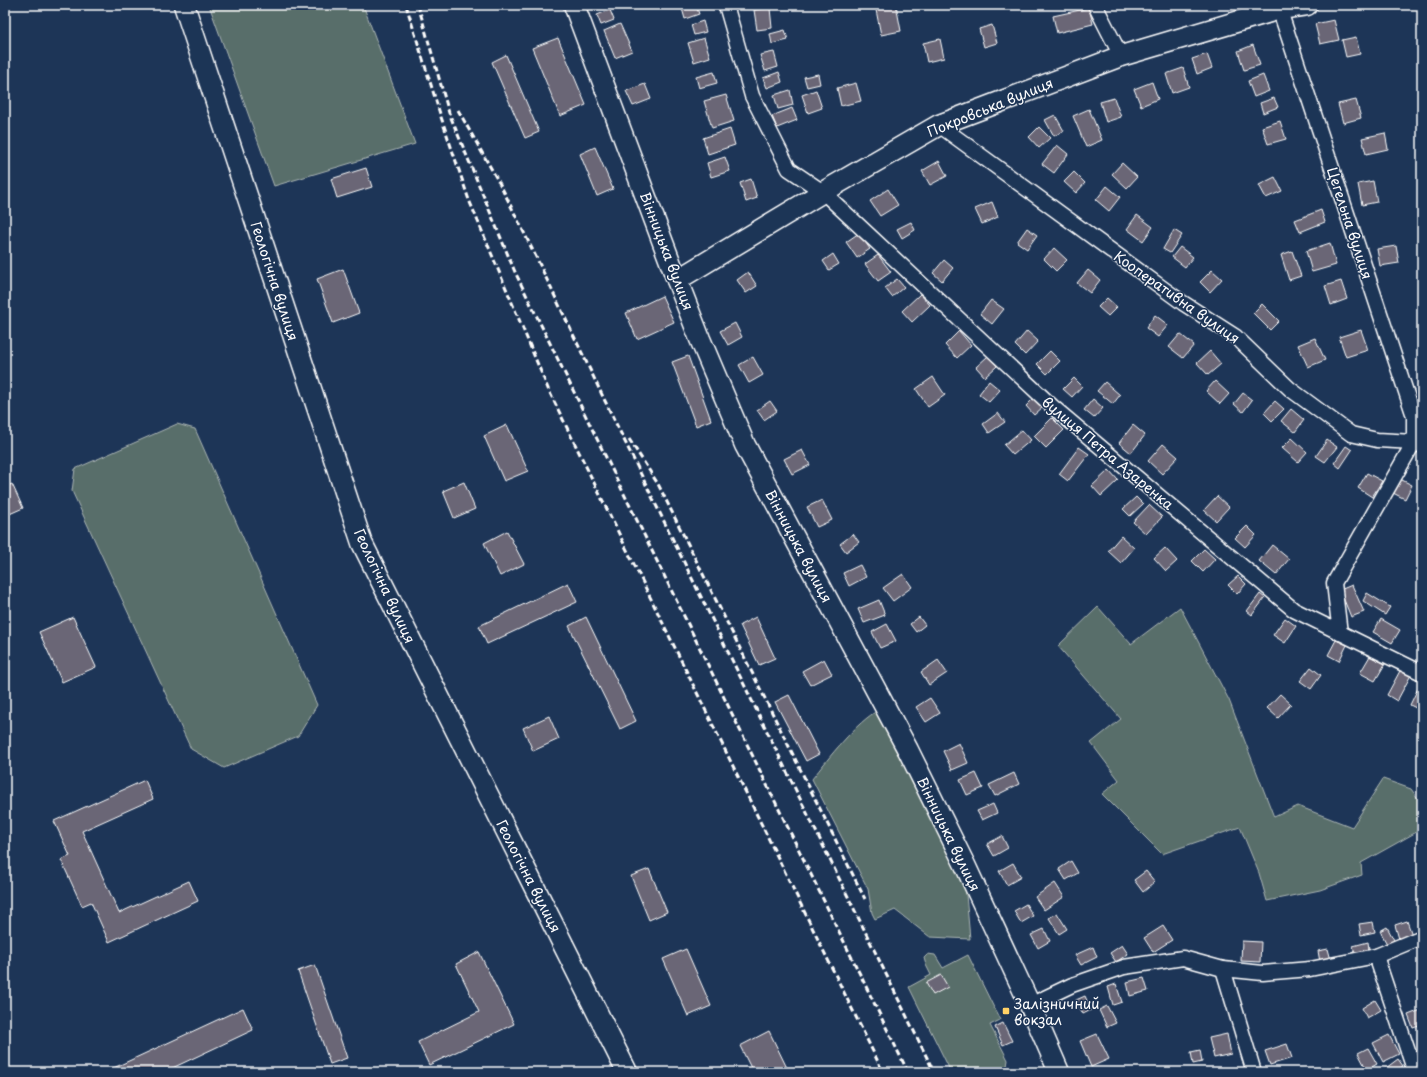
<svg xmlns="http://www.w3.org/2000/svg" width="1427" height="1077" font-family="'Playpen Sans',sans-serif">
<style>
.green{fill:#586e6a;stroke:#acb6b4}
.building{fill:#6a6676;stroke:#fff}
.lines{fill:none;stroke-linecap:round;stroke-linejoin:round}
.street-casing{stroke:#fff;stroke-width:17}
.secondary-casing{stroke:#fff;stroke-width:23}
.street{stroke:#1d3557;stroke-width:14}
.secondary{stroke:#1d3557;stroke-width:20}
.rail{stroke:#fff;stroke-width:3;stroke-dasharray:6 3;stroke-linecap:butt}
.poi-dot{fill:#ffd166;stroke:#1d3557;stroke-width:1.5}
.labels{text-anchor:middle;dominant-baseline:central;stroke-width:3;stroke-linejoin:round;paint-order:stroke}
.street-label{font-size:14px;fill:#fff;stroke:#1d3557}
.poi-label{font-size:14px;fill:#fff;stroke:#1d3557;text-anchor:start}
</style>
<rect width="100%" height="100%" fill="#1d3557"/>
<filter id="ink" filterUnits="userSpaceOnUse"><feTurbulence type="fractalNoise" baseFrequency=".025" numOctaves="2"/><feDisplacementMap in="SourceGraphic" scale="8" xChannelSelector="R" yChannelSelector="G"/><feConvolveMatrix kernelMatrix="1 2 1 2 8 2 1 2 1" color-interpolation-filters="sRGB"/></filter>
<g filter="url(#ink)">
<g class="green">
<polygon points="209,5 363,5 415,144 274,186"/>
<polygon points="177,424 195,429 317,705 298,736 224,768 191,749 72,491 75,469"/>
<polygon points="1098,607 1131,644 1180,607 1229,700 1274,817 1298,806 1352,827 1383,779 1411,789 1422,804 1422,829 1361,863 1362,875 1320,890 1267,901 1259,873 1240,827 1162,854 1102,794 1119,780 1091,743 1121,719 1058,646"/>
<path d="M879,710L965,883L970,939L930,937L895,910L875,919L872,913L868,889L812,779C828,759 857,721 879,710Z"/>
<polygon points="928,954 935,955 943,968 968,955 1000,1020 990,1025 1008,1060 1006,1072 951,1072 909,987 931,975 926,965 924,958"/>
</g>
<g class="building">
<polygon points="681,5 696,5 699,14 685,19"/>
<polygon points="875,5 896,5 901,31 881,35"/>
<polygon points="770,8 772,28 757,30 754,10"/>
<polygon points="1089,8 1093,24 1057,33 1053,16"/>
<polygon points="610,10 614,20 601,25 597,15"/>
<polygon points="1334,20 1339,40 1320,44 1315,24"/>
<polygon points="703,21 706,32 694,35 691,25"/>
<polygon points="620,24 632,51 615,58 604,31"/>
<polygon points="992,25 997,43 984,47 979,29"/>
<polygon points="785,30 788,40 772,44 770,34"/>
<polygon points="1356,37 1360,54 1346,57 1342,40"/>
<polygon points="558,38 586,105 560,116 532,48"/>
<polygon points="704,38 710,57 694,62 688,43"/>
<polygon points="940,39 944,58 927,62 923,43"/>
<polygon points="1253,45 1260,65 1244,70 1238,51"/>
<polygon points="774,52 778,67 765,71 760,55"/>
<polygon points="1207,54 1212,68 1197,74 1192,59"/>
<polygon points="506,55 539,132 525,138 492,62"/>
<polygon points="1183,68 1189,87 1172,93 1166,74"/>
<polygon points="714,72 717,83 699,88 696,77"/>
<polygon points="779,72 782,82 767,88 763,78"/>
<polygon points="818,74 820,84 807,87 804,77"/>
<polygon points="1263,75 1269,91 1254,97 1248,81"/>
<polygon points="1152,82 1158,99 1141,106 1134,89"/>
<polygon points="856,83 861,101 841,106 837,88"/>
<polygon points="645,84 651,99 633,106 626,91"/>
<polygon points="790,90 793,105 778,109 774,95"/>
<polygon points="816,90 822,108 808,113 802,95"/>
<polygon points="726,95 734,121 712,128 704,101"/>
<polygon points="1114,98 1121,117 1106,122 1100,102"/>
<polygon points="1274,98 1278,107 1263,113 1260,103"/>
<polygon points="1356,100 1361,118 1343,123 1338,104"/>
<polygon points="792,108 797,120 777,128 772,116"/>
<polygon points="1089,109 1102,140 1086,147 1073,116"/>
<polygon points="1055,115 1064,131 1054,136 1045,120"/>
<polygon points="1280,121 1286,139 1268,144 1262,127"/>
<polygon points="1039,127 1050,138 1039,148 1029,137"/>
<polygon points="730,129 735,145 708,154 703,138"/>
<polygon points="1385,133 1388,149 1366,154 1362,138"/>
<polygon points="1057,145 1068,154 1054,173 1042,164"/>
<polygon points="595,147 613,189 597,196 580,154"/>
<polygon points="725,157 730,171 711,177 707,163"/>
<polygon points="939,161 947,176 930,185 922,171"/>
<polygon points="1122,163 1137,177 1127,188 1112,174"/>
<polygon points="366,168 372,187 337,198 331,179"/>
<polygon points="1074,172 1085,183 1076,193 1064,182"/>
<polygon points="1275,177 1282,191 1266,198 1259,185"/>
<polygon points="751,179 757,198 746,202 740,183"/>
<polygon points="1373,181 1377,202 1362,205 1358,184"/>
<polygon points="1107,186 1120,197 1109,211 1096,200"/>
<polygon points="888,189 898,205 880,216 870,201"/>
<polygon points="992,202 998,217 982,224 975,209"/>
<polygon points="1321,210 1325,222 1300,232 1295,220"/>
<polygon points="1137,215 1153,227 1143,241 1127,229"/>
<polygon points="911,222 915,230 902,238 897,229"/>
<polygon points="1027,228 1037,235 1027,249 1017,242"/>
<polygon points="1174,230 1182,235 1170,253 1163,249"/>
<polygon points="859,233 870,249 857,258 846,242"/>
<polygon points="1330,243 1336,265 1312,272 1306,251"/>
<polygon points="1396,246 1399,263 1380,266 1377,249"/>
<polygon points="1180,247 1193,257 1185,267 1172,257"/>
<polygon points="1054,248 1067,260 1056,271 1044,259"/>
<polygon points="1292,251 1301,276 1289,280 1281,255"/>
<polygon points="833,254 839,264 829,270 823,261"/>
<polygon points="878,255 891,272 878,281 865,264"/>
<polygon points="944,260 953,268 942,281 933,273"/>
<polygon points="343,269 359,313 333,323 317,279"/>
<polygon points="1088,270 1100,280 1090,293 1077,283"/>
<polygon points="1212,270 1222,279 1210,292 1200,282"/>
<polygon points="748,272 757,286 746,293 737,280"/>
<polygon points="1420,272 1422,272 1422,286"/>
<polygon points="897,279 904,287 892,297 885,288"/>
<polygon points="1341,281 1347,299 1331,305 1325,286"/>
<polygon points="920,294 930,305 912,322 902,311"/>
<polygon points="662,296 674,322 637,339 626,313"/>
<polygon points="1107,298 1117,307 1108,316 1098,307"/>
<polygon points="991,300 1004,309 992,324 980,314"/>
<polygon points="1262,304 1279,321 1270,330 1253,313"/>
<polygon points="1155,315 1168,325 1158,337 1146,328"/>
<polygon points="735,323 742,337 728,345 720,331"/>
<polygon points="1361,330 1368,350 1346,357 1339,337"/>
<polygon points="959,331 971,345 957,358 945,345"/>
<polygon points="1027,331 1038,341 1025,355 1015,345"/>
<polygon points="1180,334 1194,345 1183,358 1169,347"/>
<polygon points="1315,338 1325,360 1308,367 1298,345"/>
<polygon points="1050,351 1060,361 1047,374 1037,364"/>
<polygon points="1210,351 1221,364 1208,375 1197,363"/>
<polygon points="688,356 711,420 696,426 672,362"/>
<polygon points="988,356 997,366 985,377 976,367"/>
<polygon points="753,357 763,375 749,383 739,365"/>
<polygon points="933,377 945,395 928,407 916,389"/>
<polygon points="1074,378 1082,386 1072,397 1063,389"/>
<polygon points="989,381 1000,390 989,402 979,394"/>
<polygon points="1215,381 1229,394 1220,404 1206,391"/>
<polygon points="1105,382 1120,395 1113,404 1097,391"/>
<polygon points="1243,393 1252,400 1243,412 1234,404"/>
<polygon points="1035,397 1044,406 1034,415 1026,406"/>
<polygon points="1093,399 1103,408 1094,418 1084,410"/>
<polygon points="770,401 777,411 764,420 757,410"/>
<polygon points="1275,401 1284,409 1272,421 1264,413"/>
<polygon points="1291,409 1304,420 1295,432 1281,421"/>
<polygon points="998,413 1005,422 989,433 983,424"/>
<polygon points="1052,418 1064,430 1046,448 1034,436"/>
<polygon points="507,425 528,471 504,481 484,436"/>
<polygon points="1133,425 1145,435 1131,453 1119,443"/>
<polygon points="1022,430 1031,440 1013,455 1004,445"/>
<polygon points="1292,438 1307,452 1298,462 1282,448"/>
<polygon points="1327,440 1337,447 1325,462 1316,456"/>
<polygon points="1163,444 1178,457 1162,474 1148,461"/>
<polygon points="1346,446 1352,450 1340,468 1334,463"/>
<polygon points="1079,447 1089,454 1068,481 1059,474"/>
<polygon points="802,450 810,465 792,474 784,459"/>
<polygon points="1109,470 1118,480 1101,496 1092,486"/>
<polygon points="1367,473 1382,481 1372,497 1358,488"/>
<polygon points="1400,479 1412,485 1405,499 1393,493"/>
<polygon points="464,482 475,509 454,518 443,491"/>
<polygon points="12,484 23,508 5,516 5,487"/>
<polygon points="1217,496 1229,507 1216,521 1204,510"/>
<polygon points="1136,497 1143,504 1130,516 1123,509"/>
<polygon points="822,500 832,520 817,527 807,507"/>
<polygon points="1149,505 1162,517 1146,534 1133,522"/>
<polygon points="1247,526 1256,535 1245,547 1235,538"/>
<polygon points="507,531 524,564 500,576 484,543"/>
<polygon points="853,534 859,542 846,552 840,544"/>
<polygon points="1121,536 1134,548 1121,563 1108,551"/>
<polygon points="1272,545 1289,559 1276,575 1259,561"/>
<polygon points="1165,548 1177,561 1166,571 1154,558"/>
<polygon points="1204,549 1215,559 1203,572 1192,561"/>
<polygon points="860,565 866,577 849,586 843,573"/>
<polygon points="903,574 912,587 893,601 883,588"/>
<polygon points="1238,576 1246,584 1237,594 1228,585"/>
<polygon points="568,583 577,602 487,644 479,626"/>
<polygon points="1352,585 1364,612 1351,617 1340,590"/>
<polygon points="1367,593 1390,607 1385,615 1363,601"/>
<polygon points="1260,594 1265,598 1252,615 1247,611"/>
<polygon points="879,600 885,615 864,623 858,609"/>
<polygon points="73,617 96,667 62,682 39,632"/>
<polygon points="586,617 636,721 620,729 569,626"/>
<polygon points="756,617 775,658 759,665 740,625"/>
<polygon points="919,617 925,625 916,632 910,624"/>
<polygon points="1285,618 1296,626 1285,643 1273,635"/>
<polygon points="1381,619 1400,630 1392,643 1373,632"/>
<polygon points="887,624 896,641 880,648 872,632"/>
<polygon points="1336,640 1347,645 1339,661 1328,655"/>
<polygon points="1370,656 1385,664 1375,681 1360,673"/>
<polygon points="824,659 832,674 810,685 802,671"/>
<polygon points="938,660 947,673 929,685 921,672"/>
<polygon points="1311,667 1321,675 1311,689 1300,681"/>
<polygon points="1401,669 1411,675 1397,701 1387,695"/>
<polygon points="1421,682 1422,682 1422,711 1410,705"/>
<polygon points="1280,694 1291,704 1278,718 1267,708"/>
<polygon points="789,695 819,754 806,761 775,702"/>
<polygon points="930,698 940,713 926,722 916,707"/>
<polygon points="549,716 559,739 533,751 523,728"/>
<polygon points="959,743 968,763 952,770 943,751"/>
<polygon points="976,773 983,788 967,795 960,780"/>
<polygon points="1014,773 1019,784 995,796 989,785"/>
<polygon points="145,780 153,799 82,831 119,913 189,881 198,901 109,942 91,902 82,906 61,860 70,856 54,821"/>
<polygon points="993,804 997,813 982,820 977,811"/>
<polygon points="1002,836 1008,848 994,856 987,844"/>
<polygon points="1071,861 1078,873 1066,880 1059,869"/>
<polygon points="1013,863 1021,877 1007,885 999,871"/>
<polygon points="649,869 667,912 649,920 631,876"/>
<polygon points="1146,871 1155,882 1143,892 1134,880"/>
<polygon points="1055,883 1064,897 1044,910 1035,897"/>
<polygon points="1026,904 1033,916 1021,923 1014,911"/>
<polygon points="1057,913 1067,929 1059,934 1049,918"/>
<polygon points="1407,921 1412,935 1399,939 1395,925"/>
<polygon points="1373,922 1375,932 1361,935 1359,924"/>
<polygon points="1163,926 1172,940 1153,952 1144,938"/>
<polygon points="1387,927 1395,942 1388,946 1380,931"/>
<polygon points="1044,929 1050,941 1038,948 1031,935"/>
<polygon points="1242,941 1261,942 1260,962 1241,961"/>
<polygon points="1368,942 1369,949 1355,953 1353,946"/>
<polygon points="1122,945 1128,954 1116,962 1110,953"/>
<polygon points="1093,947 1097,957 1081,965 1075,955"/>
<polygon points="686,949 711,1006 688,1016 663,959"/>
<polygon points="1328,949 1331,960 1320,962 1318,951"/>
<polygon points="479,952 514,1024 429,1065 418,1042 479,1012 456,964"/>
<polygon points="315,965 347,1058 330,1064 298,971"/>
<polygon points="941,975 948,987 933,995 926,983"/>
<polygon points="1144,978 1148,991 1130,996 1127,982"/>
<polygon points="1116,984 1122,1002 1113,1005 1108,987"/>
<polygon points="1085,996 1091,1010 1083,1014 1076,1000"/>
<polygon points="1375,1000 1381,1010 1367,1018 1362,1008"/>
<polygon points="1107,1006 1116,1023 1107,1027 1099,1010"/>
<polygon points="243,1008 253,1030 164,1072 105,1072"/>
<polygon points="1421,1010 1422,1025 1413,1028 1408,1015"/>
<polygon points="1003,1023 1012,1041 1003,1045 995,1027"/>
<polygon points="769,1031 789,1072 753,1072 740,1046"/>
<polygon points="1097,1034 1109,1059 1091,1067 1080,1041"/>
<polygon points="1227,1034 1231,1054 1214,1058 1209,1038"/>
<polygon points="1389,1035 1399,1054 1383,1062 1373,1043"/>
<polygon points="1287,1044 1292,1058 1270,1065 1265,1051"/>
<polygon points="1368,1048 1377,1064 1367,1070 1358,1053"/>
<polygon points="1200,1050 1202,1062 1193,1064 1191,1052"/>
<polygon points="1398,1059 1403,1066 1395,1072 1383,1072 1382,1071"/>
<polygon points="1240,1069 1240,1072 1225,1072"/>
</g>
<g class="lines">
<defs>
<g id="street">
<polyline points="726,5 752,96 789,169 823,192 1053,407 1294,610 1422,673"/>
<polyline points="1095,5 1121,56"/>
<polyline points="1278,5 1414,416 1414,442 1334,583 1340,633"/>
<polyline points="939,125 1183,303 1236,337 1290,389 1351,434 1377,440 1414,442 1420,445"/>
<polyline points="1376,956 1415,1072"/>
<polyline points="1223,969 1254,1072"/>
<polyline points="1030,1005 1072,985 1124,967 1183,958 1223,969 1263,973 1310,969 1376,956 1422,937"/>
</g>
<g id="secondary">
<polyline points="184,5 362,543 627,1072"/>
<polyline points="574,5 677,280 700,339 745,445 908,750 965,865 1030,1005 1059,1072"/>
<polyline points="677,280 823,192 939,125 1121,56 1280,9 1307,5"/>
</g>
</defs>
<use href="#street" class="street-casing"/>
<use href="#secondary" class="secondary-casing"/>
<use href="#street" class="street"/>
<use href="#secondary" class="secondary"/>
<g class="rail">
<polyline points="406,5 441,117 469,200 549,391 883,1072"/>
<polyline points="418,5 449,113 515,272 908,1072"/>
<polyline points="458,110 501,186 538,261 605,401 934,1072"/>
<polyline points="629,439 658,484 865,899"/>
</g>
</g>
</g>
<rect class="poi-dot" x="1002" y="1007" width="8" height="8" rx="2"/>
<g class="labels">
<g class="street-label">
<text transform="translate(990 107) rotate(-22)">Покровська вулиця</text>
<text transform="translate(1350 223) rotate(72)">Цегельна вулиця</text>
<text transform="translate(667 251) rotate(69)">Вінницька вулиця</text>
<text transform="translate(275 281) rotate(72)">Геологічна вулиця</text>
<text transform="translate(1177 297) rotate(35)">Кооперативна вулиця</text>
<text transform="translate(1108 453) rotate(40)">вулиця Петра Азаренка</text>
<text transform="translate(799 546) rotate(62)">Вінницька вулиця</text>
<text transform="translate(385 586) rotate(65)">Геологічна вулиця</text>
<text transform="translate(949 834) rotate(64)">Вінницька вулиця</text>
<text transform="translate(529 876) rotate(63)">Геологічна вулиця</text>
</g>
<g class="poi-label">
<text x="1014" y="1003">Залізничний<tspan x="1014" dy="16">вокзал</tspan></text>
</g>
</g>
<rect width="1427" height="1077" fill="none" stroke="#1d3557" stroke-width="20"/>
<rect x="10" y="10" width="1407" height="1057" fill="none" stroke="#fff" stroke-width="1.5" filter="url(#ink)"/>
</svg>
